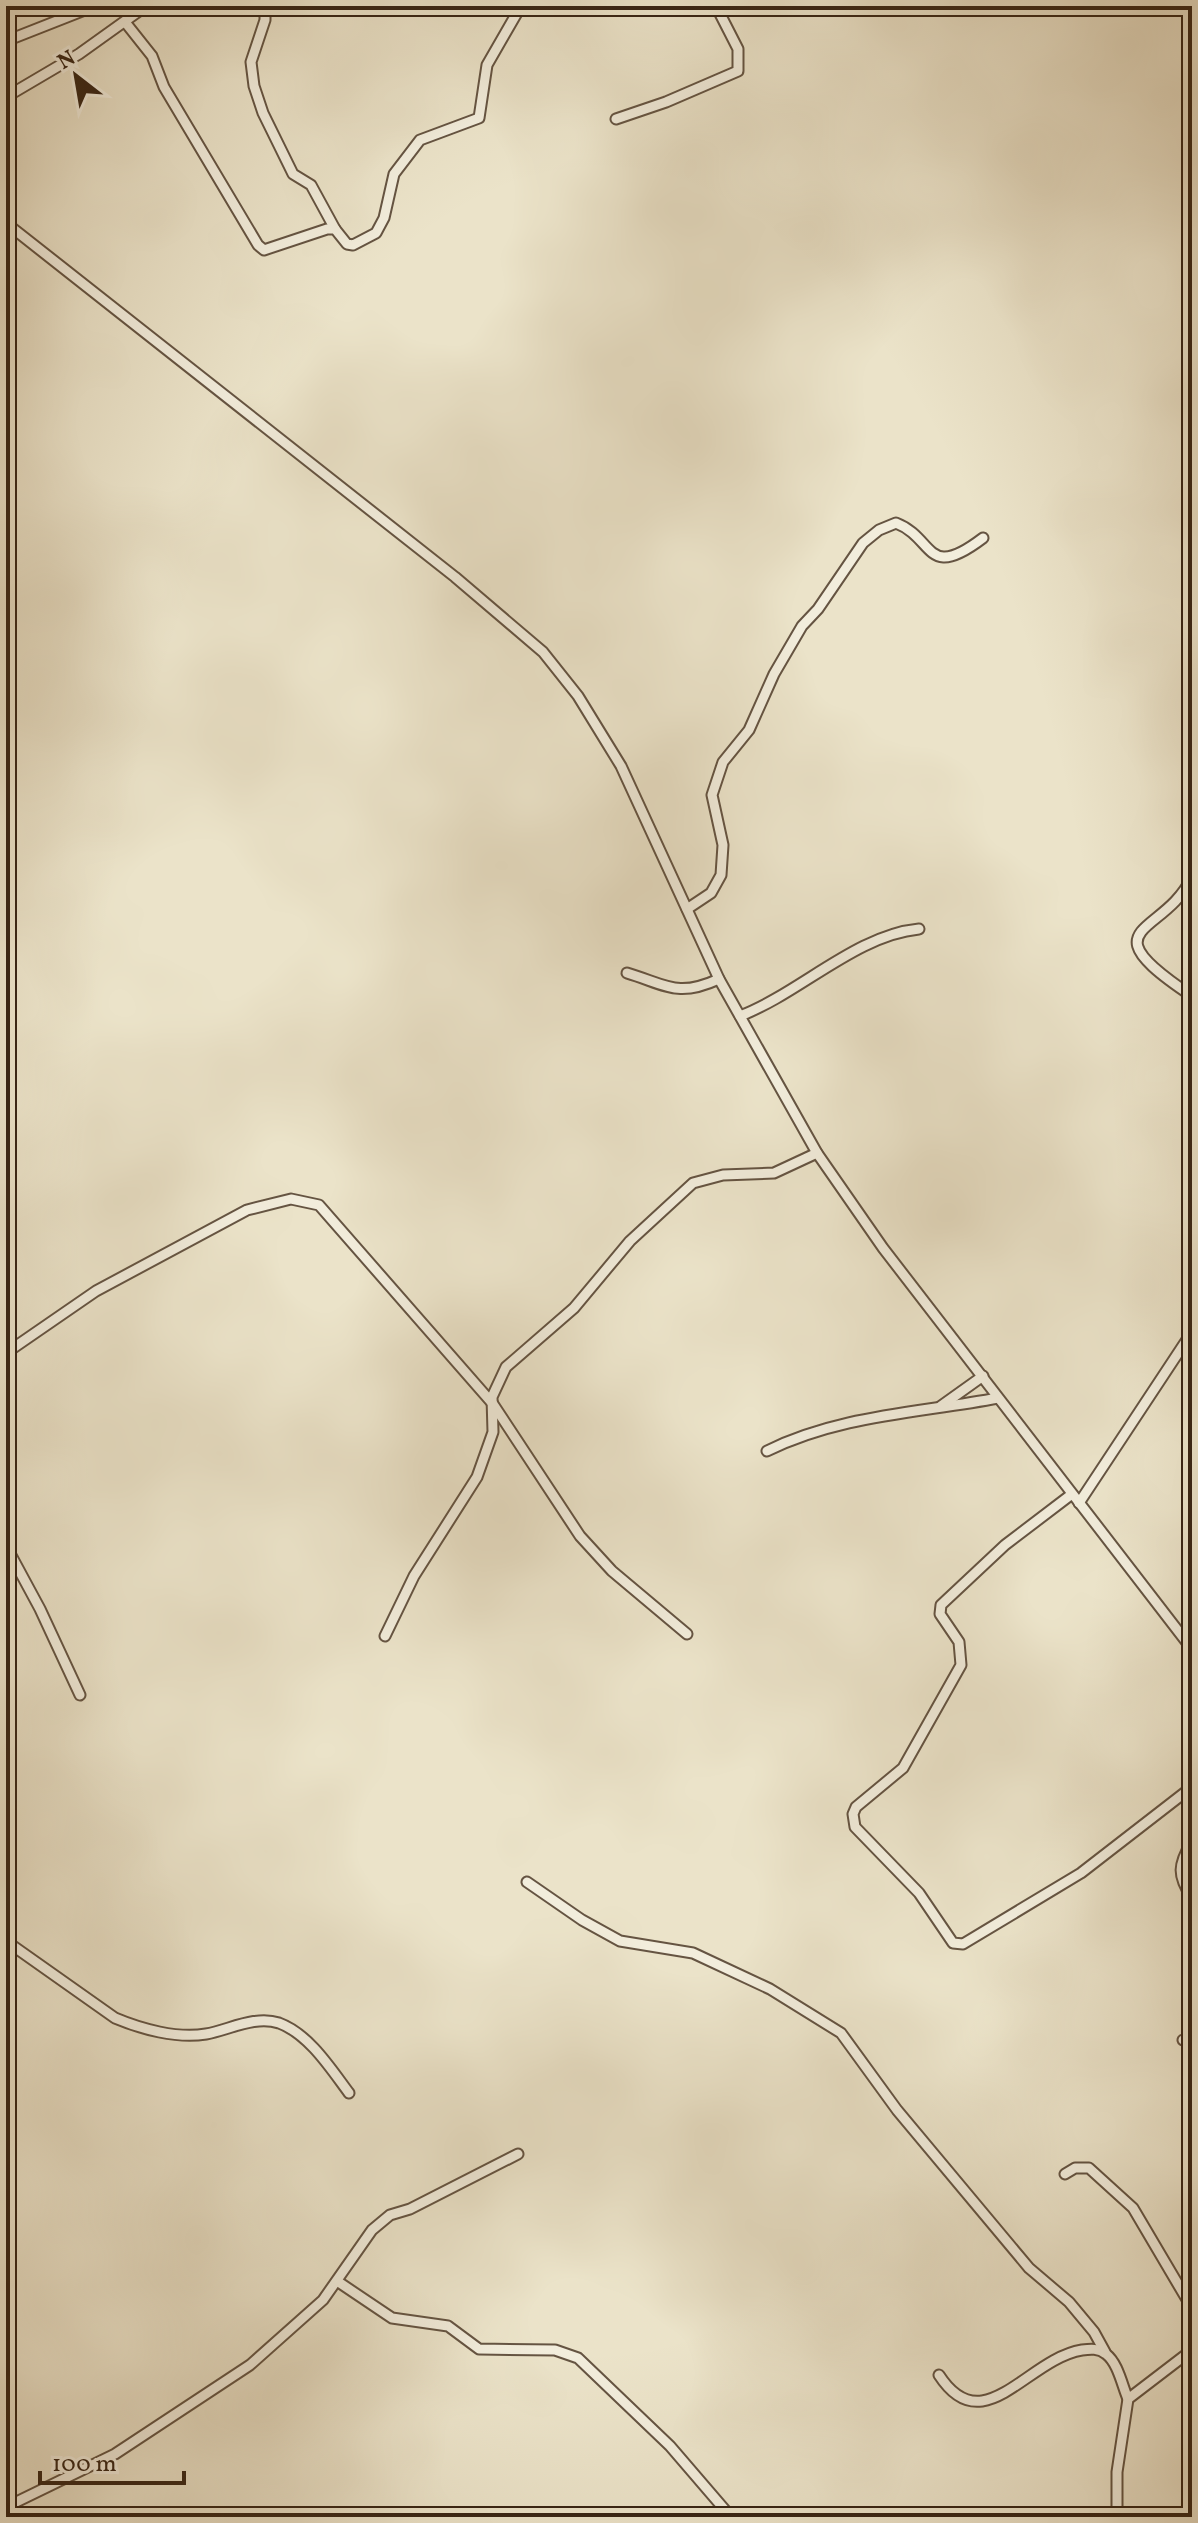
<svg xmlns="http://www.w3.org/2000/svg" width="1198" height="2523" font-family="Vollkorn,serif">
<style>
.lines{fill:none;stroke-linecap:round;stroke-linejoin:round}
.minor-casing{stroke:#655442;stroke-width:13}
.minor{stroke:#f2eddc;stroke-width:9}
</style>
<rect width="100%" height="100%" fill="#ebe3c9"/>
<filter id="stains"><feTurbulence type="fractalNoise" baseFrequency=".0025" numOctaves="4"/><feColorMatrix values="0 0 0 0 .2 0 0 0 0 .09 0 0 0 0 .02 0 0 0 .5 -.17"/></filter>
<radialGradient id="worn" r=".72"><stop offset=".6" stop-color="#630" stop-opacity="0"/><stop offset="1" stop-color="#630" stop-opacity=".3"/></radialGradient>
<g class="lines">
<defs>
<g id="minor">
<polyline points="265,6 265,20 251,62 254,86 263,113 293,174 311,185 335,229"/>
<polyline points="125,22 152,56 164,87 258,245 264,250 327,229 335,229 347,244 353,245 376,233 384,218 394,174 420,140 479,118 487,65 521,6"/>
<polyline points="6,41 95,6"/>
<polyline points="6,97 79,54 146,6"/>
<polyline points="616,119 666,102 738,71 738,49 716,6"/>
<polyline points="6,223 455,577 543,652 578,696 621,766 719,979 817,1153 883,1248 1192,1649"/>
<path d="M1192,877C1164,937 1084,924 1192,996"/>
<path d="M687,909L711,893L721,875L723,845L712,795L723,762L749,730L774,674L802,626L818,609L863,543L879,530L896,523C935,538 925,582 983,538"/>
<path d="M627,973C667,985 677,998 719,979"/>
<path d="M740,1016C800,993 856,935 919,929"/>
<polyline points="1182,1349 1192,1362"/>
<polyline points="6,1353 96,1291 247,1210 291,1199 319,1205 493,1404 580,1536 612,1571 687,1634"/>
<polyline points="941,1406 983,1376"/>
<path d="M767,1451C840,1415 919,1413 998,1398"/>
<polyline points="1072,1494 1005,1545 941,1605 940,1614 959,1642 961,1665 903,1768 856,1807 853,1814 855,1827 919,1893 953,1943 963,1944 1081,1873 1192,1787"/>
<polyline points="1079,1503 1192,1332"/>
<polyline points="6,1546 40,1609 80,1695"/>
<polyline points="385,1636 414,1576 477,1477 493,1432 492,1397 506,1367 574,1308 630,1241 693,1183 723,1175 774,1173 817,1153"/>
<path d="M1192,1841C1178,1865 1177,1875 1192,1898"/>
<polyline points="527,1882 582,1920 620,1941 693,1953 770,1989 841,2033 897,2110 1029,2268 1069,2302 1094,2332 1105,2352"/>
<path d="M6,1941L115,2018C141,2029 177,2039 206,2034C229,2030 255,2015 279,2023C309,2034 331,2069 349,2093"/>
<polyline points="1183,2040 1192,2038"/>
<polyline points="1065,2174 1075,2168 1089,2168 1133,2208 1192,2308"/>
<polyline points="337,2281 392,2318 448,2326 479,2349 555,2350 578,2358 670,2446 731,2517"/>
<path d="M939,2375C983,2443 1027,2359 1082,2350C1090,2349 1099,2348 1106,2354C1118,2363 1122,2385 1128,2399"/>
<polyline points="6,2507 115,2454 250,2365 323,2300 372,2230 390,2215 410,2209 518,2154"/>
<polyline points="1117,2517 1117,2472 1128,2399 1192,2350"/>
</g>
</defs>
<use href="#minor" class="minor-casing"/>
<use href="#minor" class="minor"/>
</g>
<rect width="1198" height="2523" fill="none" stroke="#ebe3c9" stroke-width="32"/>
<rect x="8" y="8" width="1182" height="2507" fill="none" stroke="#382515" stroke-width="4"/>
<rect x="16" y="16" width="1166" height="2491" fill="none" stroke="#382515" stroke-width="2"/>
<g transform="translate(76 76) rotate(329)" stroke="#f2eddc" stroke-width="6" paint-order="stroke">
<path d="M0-6L14 30L0 20L-14 30Z" fill="#382515"/>
<text y="-12" font-size="22" font-weight="bold" text-anchor="middle" fill="#382515">N</text>
</g>
<path d="M40 2471v12h144v-12" fill="none" stroke="#382515" stroke-width="4"/>
<text x="52" y="2471" font-size="24" fill="#382515" stroke="#f2eddc" stroke-width="6" paint-order="stroke">100 m</text>
<rect width="100%" height="100%" filter="url(#stains)"/>
<rect width="100%" height="100%" fill="url(#worn)"/>
</svg>
